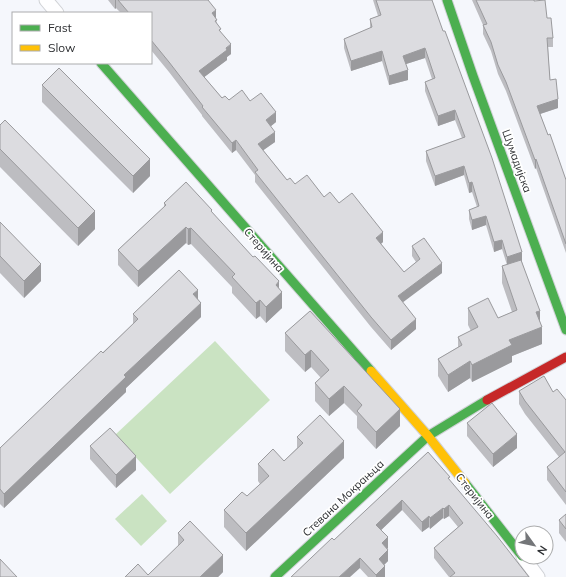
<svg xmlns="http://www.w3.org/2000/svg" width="566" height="577" font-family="Mulish,sans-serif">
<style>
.green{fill:#cae3c2}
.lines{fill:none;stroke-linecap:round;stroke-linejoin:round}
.street-casing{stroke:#d0d2d6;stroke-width:15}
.fast-casing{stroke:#d0d2d6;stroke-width:11}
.slow-casing{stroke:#d0d2d6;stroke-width:11}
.jam-casing{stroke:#d0d2d6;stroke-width:11}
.street{stroke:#fefeff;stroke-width:13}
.fast{stroke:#4caf50;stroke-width:9}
.slow{stroke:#ffc107;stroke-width:9}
.jam{stroke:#c62828;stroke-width:9}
.wall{fill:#bdbdc1}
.shaded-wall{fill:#9a9a9d}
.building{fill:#dcdce0;stroke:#9a9a9d}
.labels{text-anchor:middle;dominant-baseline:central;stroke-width:3.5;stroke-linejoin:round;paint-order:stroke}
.street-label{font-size:11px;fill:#2e3033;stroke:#fff}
</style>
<rect width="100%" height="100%" fill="#f5f7fc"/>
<g class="green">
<polygon points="215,341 270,400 170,494 115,435"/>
<polygon points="142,494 167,521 141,546 115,519"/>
</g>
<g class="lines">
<defs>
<g id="street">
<polyline points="46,0 57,13"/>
<polyline points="523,557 538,577"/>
</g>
<g id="fast">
<polyline points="447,0 473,76 566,330"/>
<polyline points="101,63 371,371"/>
<polyline points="465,483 522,556"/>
<polyline points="275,577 428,436 487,400"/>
</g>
<polyline id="slow" points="371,371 428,436 465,483"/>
<polyline id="jam" points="487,400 566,357"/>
</defs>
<use href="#street" class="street-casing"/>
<use href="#fast" class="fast-casing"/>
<use href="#slow" class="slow-casing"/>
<use href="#jam" class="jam-casing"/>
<use href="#street" class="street"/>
<use href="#fast" class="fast"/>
<use href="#slow" class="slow"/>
<use href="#jam" class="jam"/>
</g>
<g class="wall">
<polygon points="108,0 208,0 216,18 217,24 231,54 227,57 227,60 204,77 222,98 229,100 250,101 276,122 270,127 275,142 263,150 287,180 324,197 339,203 383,242 381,244 404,272 416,262 412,256 412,246 442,273 402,302 416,329 391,350 371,327 255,182 255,175 236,150 232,153 202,116 202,115 169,72 151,50 151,13 121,13 116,8 115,9"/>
<polygon points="373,0 432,0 522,262 540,321 542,344 512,356 512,362 472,382 470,378 448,392 438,376 438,359 458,347 458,337 471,331 468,325 468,308 498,318 512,312 502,283 502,266 507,265 502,249 494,252 486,225 472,230 469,219 469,210 477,207 472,192 469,193 464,175 435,186 426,161 426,151 462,138 455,120 438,126 425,91 425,82 432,79 425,58 406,64 408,80 389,85 382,61 351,71 344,48 344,39 370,28 370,19 378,16"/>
<polygon points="472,0 534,0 547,18 553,38 553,47 548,47 550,80 558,108 540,114 548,135 566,180 566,253 536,168 535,169 506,91 498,74 491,51 483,34 483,25"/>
<polygon points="42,85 150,176 133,193 42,102"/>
<polygon points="0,125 95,229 78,246 0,167"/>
<polygon points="164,203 212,213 279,288 282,308 266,323 260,316 256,319 232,293 232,287 191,244 188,245 186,243 138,287 118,265 118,250 164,207"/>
<polygon points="0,222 41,281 24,298 0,273"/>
<polygon points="198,299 201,317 126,388 126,392 4,508 0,504 0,448 133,324 133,314"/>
<polygon points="310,311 400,426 376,449 357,428 357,416 344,403 329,416 315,401 315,383 321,378 311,367 305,372 285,351 285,333"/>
<polygon points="519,391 553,392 566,400 566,505 547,480 547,467 559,457 525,414 519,404"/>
<polygon points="467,423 517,448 493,467 467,436"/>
<polygon points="297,437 344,458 246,551 224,527 224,510 247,496 260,484 258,481 258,464 284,461 297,448"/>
<polygon points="90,446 136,470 116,488 90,459"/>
<polygon points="428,452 450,481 529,577 449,577 434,558 434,548 458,527 449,516 444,519 443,518 430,529 429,527 422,532 402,510 381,530 388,548 387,549 388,561 384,565 385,577 368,577 334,540"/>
<polygon points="566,514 566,542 559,533 559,520"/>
<polygon points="178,533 223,572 218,577 125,577 148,575 178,547"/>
</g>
<g class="shaded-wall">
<polygon points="115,0 116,0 116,8 115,9"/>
<polygon points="216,10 216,20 212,13"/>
<polygon points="231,44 231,54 227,57 227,60 199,81 199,71"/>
<polygon points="425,48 425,58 403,65 403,56"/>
<polygon points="382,51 382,61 351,71 351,61"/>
<polygon points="408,70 408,80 389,85 389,76"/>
<polygon points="558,99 558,108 537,115 537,106"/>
<polygon points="455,110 455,120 438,126 438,116"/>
<polygon points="276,112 276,122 266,130 266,120"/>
<polygon points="275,132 275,142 258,154 258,144"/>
<polygon points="236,140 236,150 232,153 232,143"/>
<polygon points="150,159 150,176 133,193 133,176"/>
<polygon points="536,159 536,168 535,169 535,160"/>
<polygon points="464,166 464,175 435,186 435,176"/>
<polygon points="472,182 472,192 469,193 469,183"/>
<polygon points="95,211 95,229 78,246 78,228"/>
<polygon points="486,216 486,225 472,230 472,220"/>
<polygon points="186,227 186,243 138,287 138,271"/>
<polygon points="191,228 191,244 188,245 188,229"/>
<polygon points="383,232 383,242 376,248 376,238"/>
<polygon points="502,240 502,249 494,252 494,242"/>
<polygon points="522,252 522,262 507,267 507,257"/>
<polygon points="442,263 442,273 398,306 398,296"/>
<polygon points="41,264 41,281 24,298 24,281"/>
<polygon points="279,281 279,295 282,292 282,308 266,323 266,307 276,285"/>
<polygon points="198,290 198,304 193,294"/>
<polygon points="260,300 260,316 256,319 256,303"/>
<polygon points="201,303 201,317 126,388 126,392 4,508 4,494 124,375"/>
<polygon points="540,311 540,328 536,312"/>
<polygon points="416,319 416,329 391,350 391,340"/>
<polygon points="542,327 542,344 512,356 512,362 472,382 472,365 509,340"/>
<polygon points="311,350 311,367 305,372 305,355"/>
<polygon points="470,361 470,378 448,392 448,375"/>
<polygon points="344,386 344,403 329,416 329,399"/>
<polygon points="400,409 400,426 376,449 376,432"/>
<polygon points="517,434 517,448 493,467 493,454"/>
<polygon points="344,441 344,458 246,551 246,533"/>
<polygon points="136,456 136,470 116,488 116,475"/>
<polygon points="402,500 402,510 376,535 376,525"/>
<polygon points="449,505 449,516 444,519 444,509"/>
<polygon points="443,508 443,518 430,529 430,518"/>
<polygon points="429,516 429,527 422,532 422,522"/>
<polygon points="388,537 388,548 382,554 382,543"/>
<polygon points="388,550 388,561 379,570 379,559"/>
<polygon points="223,555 223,572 218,577 200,577"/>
<polygon points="360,558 360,568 350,577 339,577"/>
<polygon points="385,566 385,577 376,577 376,575"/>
</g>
<g class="building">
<polygon points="118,0 208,0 216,10 212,13 217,20 215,21 221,29 219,30 231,44 226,48 227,50 199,71 222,98 225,96 229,100 242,90 250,101 261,93 276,112 266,120 275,132 258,144 287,180 290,178 295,184 307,175 324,197 330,192 339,203 352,193 383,232 376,238 404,272 420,259 412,246 424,238 442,263 398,296 416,319 391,340 371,317 255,172 258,170 236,140 232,143 202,107 203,106 169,62 151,40 151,13 129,13"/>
<polygon points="376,0 432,0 443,31 445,31 492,158 522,252 507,257 502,240 494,242 486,216 472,220 469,210 479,206 472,182 469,183 464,166 435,176 426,151 465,137 455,110 438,116 425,82 435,78 425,48 403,56 408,70 389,76 382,51 351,61 344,39 372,27 370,19 381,15"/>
<polygon points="476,0 534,0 534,1 545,0 547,18 551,18 553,38 547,38 550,80 556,79 558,99 537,106 548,135 550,134 566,180 566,244 536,159 535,160 506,82 498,65 491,42 483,25 487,24"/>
<polygon points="59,68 150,159 133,176 42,85"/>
<polygon points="5,120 95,211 78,228 0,149 0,125"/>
<polygon points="186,182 212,210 211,211 253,257 255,256 279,281 276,285 282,292 266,307 260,300 256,303 232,277 235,274 191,228 188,229 186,227 138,271 118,250 166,205 164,203"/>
<polygon points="0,222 41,264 24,281 0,256"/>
<polygon points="521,260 540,311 536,312 542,327 509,340 512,345 472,365 470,361 448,375 438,359 462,345 458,337 478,327 468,308 488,298 498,318 517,310 502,266"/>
<polygon points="179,270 198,290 193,294 201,303 124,375 126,377 4,494 0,489 0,448 101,351 103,353 138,319 133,314"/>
<polygon points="310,311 400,409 376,432 357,411 362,405 344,386 329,399 315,383 329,370 311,350 305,355 285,333"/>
<polygon points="544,376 553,392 557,389 566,400 566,492 547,467 565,452 525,401 519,391"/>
<polygon points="492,403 517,434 493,454 467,423"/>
<polygon points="320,415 344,441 246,533 224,510 242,492 247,496 269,476 258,464 273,449 284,461 303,443 297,437"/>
<polygon points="110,428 136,456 116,475 90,446"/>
<polygon points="428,452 450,477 448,478 497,536 529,577 450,577 455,573 434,548 463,523 449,505 444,509 443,508 430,518 429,516 422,522 402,500 376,525 388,537 382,543 388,550 379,559 385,566 376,575 360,558 339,577 291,577 332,538 334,540"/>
<polygon points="566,514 566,529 559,520"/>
<polygon points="190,521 223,555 200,577 125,577 138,564 148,575 184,540 178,533"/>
<polygon points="0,559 17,577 0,577"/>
</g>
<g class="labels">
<g class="street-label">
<text transform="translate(517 161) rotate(70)">Шумадијска</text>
<text transform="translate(264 250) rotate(49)">Стеријина</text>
<text transform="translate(475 496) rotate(52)">Стеријина</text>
<text transform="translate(343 498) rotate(-43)">Стевана Мокрањца</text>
</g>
</g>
<rect x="12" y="12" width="140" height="52" fill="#ffffff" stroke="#abacad"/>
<rect x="20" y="25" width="20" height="6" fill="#4caf50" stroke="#abacad"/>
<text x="48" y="32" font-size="12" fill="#2e3033">Fast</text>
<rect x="20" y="45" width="20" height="6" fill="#ffc107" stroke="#abacad"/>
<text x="48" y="52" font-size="12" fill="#2e3033">Slow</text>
<g transform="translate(534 545) rotate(123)"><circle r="19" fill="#ffffff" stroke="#abacad"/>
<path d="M0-3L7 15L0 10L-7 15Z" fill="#747679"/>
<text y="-6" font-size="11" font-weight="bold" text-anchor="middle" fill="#2e3033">N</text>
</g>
</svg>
